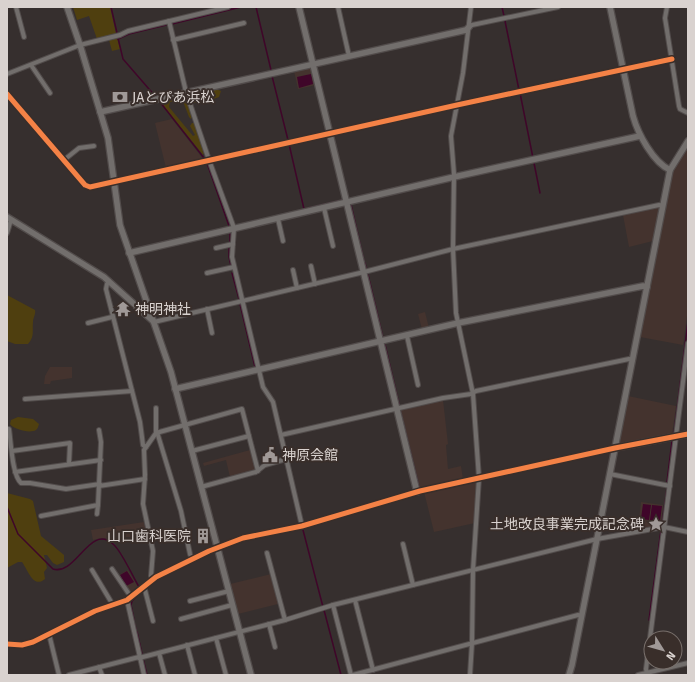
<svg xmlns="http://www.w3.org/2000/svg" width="695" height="682" font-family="'Fira Sans','Noto Sans JP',sans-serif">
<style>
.built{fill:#44332e}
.green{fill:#4f3f0f}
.water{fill:#3f0629}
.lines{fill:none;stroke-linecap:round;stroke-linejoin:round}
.stream{stroke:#3f0629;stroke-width:1.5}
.street-casing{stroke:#524c4b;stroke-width:6}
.secondary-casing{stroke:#524c4b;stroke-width:8}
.street{stroke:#726e6c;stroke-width:4}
.secondary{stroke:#726e6c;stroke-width:5.5}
.cycleway-casing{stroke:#392e2a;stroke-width:8}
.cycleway{stroke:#f48246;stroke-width:5}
.labels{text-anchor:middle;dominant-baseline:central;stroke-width:4;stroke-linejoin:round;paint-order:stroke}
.poi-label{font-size:14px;fill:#d9d2cf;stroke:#392e2a;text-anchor:start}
</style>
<rect width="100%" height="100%" fill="#362f2e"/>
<g class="built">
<polygon points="310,67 316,85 298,89 294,71"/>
<polygon points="172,119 203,159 204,159 166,168 155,123"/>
<polygon points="688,145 688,309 683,345 640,337 673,171"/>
<polygon points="659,207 660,208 653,241 629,247 623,215"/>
<polygon points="425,312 429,328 422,329 418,314"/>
<polygon points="50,367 72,367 72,378 51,381 50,384 44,384 45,376"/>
<polygon points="628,396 676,406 672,435 620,444 619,443"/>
<polygon points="443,400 448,444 446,445 448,469 461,466 463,479 421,488 420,487 401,410"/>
<polygon points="250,450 256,470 230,477 226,460 204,466 203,463"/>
<polygon points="476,481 477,482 475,523 434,532 424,492"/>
<polygon points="641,502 663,505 661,525 638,529"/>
<polygon points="144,522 147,537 114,537 109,539 101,538 93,540 91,530"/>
<polygon points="128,570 138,587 131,594 119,575"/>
<polygon points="271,574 278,604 238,614 230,584"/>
</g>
<g class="green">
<polygon points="73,7 110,7 116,34 97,39 89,16 77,20"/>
<polygon points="117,38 120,49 112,51 109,40"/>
<path d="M216,89L221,91L219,97C215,99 199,103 194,103L190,99C194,91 207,90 216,89Z"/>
<polygon points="183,96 186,99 192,116 191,119 189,117 184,104 180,100 170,102 169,107 193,136 195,135 190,126 192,123 194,123 204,153 203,155 162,104 162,101"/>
<path d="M7,295L35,310C36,314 33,318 33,322C32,331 35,336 28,344H15L7,341Z"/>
<path d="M18,417L33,419L39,424C38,427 38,428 36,430C30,434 13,429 10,424L11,420Z"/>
<path d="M7,493L30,499L33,501L41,536L64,555V562L57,565L53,563L47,555H44L47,568L44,572L45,579C33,589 28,570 22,562H18L7,568Z"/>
</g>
<g class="water">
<polygon points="311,74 313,84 299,88 297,77"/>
<polygon points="643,504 651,505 649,520 641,519"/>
<polygon points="652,505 662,506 660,521 650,520"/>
<polygon points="127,571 134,582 126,586 120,575"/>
</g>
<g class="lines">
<g class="stream">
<polyline points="111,7 117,33"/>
<polyline points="256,7 271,70"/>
<polyline points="502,7 504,16"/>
<polyline points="505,21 519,90"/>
<polyline points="172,24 241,7"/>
<polyline points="118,38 123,59 155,96"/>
<polyline points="118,39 129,34 166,25"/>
<polyline points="272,76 288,140"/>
<polyline points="520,93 533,158"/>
<polyline points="160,102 204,158"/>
<polyline points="289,144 304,209 343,200"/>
<polyline points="207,163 229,226"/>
<polyline points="534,163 540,193"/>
<polyline points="351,205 364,261"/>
<polyline points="230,243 230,232"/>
<polyline points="229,248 229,257 231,266"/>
<polyline points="365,263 366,268"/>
<polyline points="232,273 239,299"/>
<polyline points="368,275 383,338"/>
<polyline points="240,304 255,367"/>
<polyline points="385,345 399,404"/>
<polyline points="400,410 419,487"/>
<polyline points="674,433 688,321"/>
<polyline points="667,482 672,441"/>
<path d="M7,507L18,534L53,569C76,576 90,523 113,544C121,550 133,577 139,587"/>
<polyline points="662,525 667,488"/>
<polyline points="303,530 323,607"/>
<polyline points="324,610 341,675"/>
<polyline points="134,620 131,605 132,601 140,593"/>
<polyline points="649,620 661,530"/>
<polyline points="134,622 136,629"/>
<polyline points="137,632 142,654"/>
<polyline points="143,659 147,675"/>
</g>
<defs>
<g id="street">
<polyline points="16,7 24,37"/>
<polyline points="338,7 349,56"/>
<polyline points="667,7 665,18 679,106 680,109 688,113"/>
<polyline points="169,21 186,92 209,160 234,228 232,257 263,387 273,402 302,526"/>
<polyline points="469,27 472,25 558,7"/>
<polyline points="173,40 244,23"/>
<polyline points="31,65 50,93"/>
<polyline points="7,74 80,45 120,35 128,31 228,7"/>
<polyline points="7,94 85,185 90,187 457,105 672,59"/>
<polyline points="64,160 79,148 94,146"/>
<polyline points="324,208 333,246"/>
<polyline points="278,219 283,241"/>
<polyline points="7,233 11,220"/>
<polyline points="216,248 233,244"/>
<polyline points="311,266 315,284"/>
<polyline points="293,270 297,288"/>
<polyline points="207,273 234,267"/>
<polyline points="109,281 107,284 106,289 140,422 143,445 146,447"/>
<polyline points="207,309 212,333"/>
<polyline points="154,322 364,272 453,249 659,205 663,206"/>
<polyline points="88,323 112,317"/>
<polyline points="407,336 418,385"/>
<polyline points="25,399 132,391"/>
<path d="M7,429H9C11,442 12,475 21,483H30L66,489L100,484"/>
<polyline points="157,432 181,511 190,554 192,559"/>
<polyline points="156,433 156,408"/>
<polyline points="281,435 443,398 471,394 476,391 629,359 633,360"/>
<polyline points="12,451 70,443 69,464"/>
<polyline points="192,451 249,436"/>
<polyline points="15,472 101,460"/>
<polyline points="610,474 670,486"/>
<polyline points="99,486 145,479"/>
<polyline points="201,487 256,472 265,465 286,459"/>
<polyline points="97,514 98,505"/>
<polyline points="41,516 98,505 101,442 99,430"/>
<polyline points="403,544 413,585"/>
<polyline points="267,553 285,620"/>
<polyline points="112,569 131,597"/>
<polyline points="92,570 113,605"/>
<polyline points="153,579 151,576 153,551 143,504 145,475 144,450 156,433 242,409 258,471"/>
<polyline points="143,587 145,590 153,621"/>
<polyline points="127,600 144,675"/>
<polyline points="355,600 373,670"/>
<polyline points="190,601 229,591"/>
<polyline points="333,605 351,675"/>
<polyline points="181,619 232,605"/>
<polyline points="269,624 275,647"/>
<polyline points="49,634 59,675"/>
<polyline points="216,638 226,675"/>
<polyline points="7,644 22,645 33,642 95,611 127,600 156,577 209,551 240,539 302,526 420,491 615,448"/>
<polyline points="187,645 195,675"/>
<polyline points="159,653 165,675"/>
<polyline points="139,658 285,620 333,605 597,539 664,527 688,532"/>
<polyline points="99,667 102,675"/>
<polyline points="647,673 646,669 688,343"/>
<polyline points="69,675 139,657"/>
<polyline points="353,675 578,615 582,616"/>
<polyline points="470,675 472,643 473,570 479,478 473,394 456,313 453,249 454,174 451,136 463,73 471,7"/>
<polyline points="638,675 688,663"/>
</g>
<g id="secondary">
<polyline points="67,7 80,45 108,138 120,225 171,372 251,675"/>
<polyline points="299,7 417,492"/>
<path d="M610,7L633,116C638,134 653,162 670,170"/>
<polyline points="100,112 466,30 469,27"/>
<polyline points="7,217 104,277 153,321"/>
<polyline points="129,253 454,177 640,136"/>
<polyline points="175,389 458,323 643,286 647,287"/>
<polyline points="615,448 688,434"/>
<polyline points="569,675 572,665 670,170 688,141"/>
</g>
</defs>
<use href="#street" class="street-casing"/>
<use href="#secondary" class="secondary-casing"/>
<use href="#street" class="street"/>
<use href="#secondary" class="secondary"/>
<defs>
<g id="cycleway">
<polyline points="7,94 85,185 90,187 457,105 672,59"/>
<polyline points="7,644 22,645 33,642 95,611 127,600 156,577 209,551 243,538 302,526 420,491 615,448 688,434"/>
</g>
</defs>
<use href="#cycleway" class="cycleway-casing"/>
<use href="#cycleway" class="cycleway"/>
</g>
<defs>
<symbol id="bank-bare" viewBox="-9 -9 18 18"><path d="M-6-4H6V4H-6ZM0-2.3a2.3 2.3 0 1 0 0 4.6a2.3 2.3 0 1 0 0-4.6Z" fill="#a09997" stroke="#392e2a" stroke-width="2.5" paint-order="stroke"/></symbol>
<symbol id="temple-bare" viewBox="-9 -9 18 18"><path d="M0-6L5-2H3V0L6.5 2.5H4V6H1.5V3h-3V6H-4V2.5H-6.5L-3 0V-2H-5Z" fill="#a09997" stroke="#392e2a" stroke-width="2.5" paint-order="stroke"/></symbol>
<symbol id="civic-bare" viewBox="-9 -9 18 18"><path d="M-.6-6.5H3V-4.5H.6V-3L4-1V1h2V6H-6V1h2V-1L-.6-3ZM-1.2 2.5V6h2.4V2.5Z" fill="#a09997" stroke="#392e2a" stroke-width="2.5" paint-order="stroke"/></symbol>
<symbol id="sight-bare" viewBox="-9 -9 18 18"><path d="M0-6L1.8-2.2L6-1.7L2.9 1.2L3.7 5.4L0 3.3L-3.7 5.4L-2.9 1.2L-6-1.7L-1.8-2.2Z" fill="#a09997" stroke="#392e2a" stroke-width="2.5" paint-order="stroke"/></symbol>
<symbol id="building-bare" viewBox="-9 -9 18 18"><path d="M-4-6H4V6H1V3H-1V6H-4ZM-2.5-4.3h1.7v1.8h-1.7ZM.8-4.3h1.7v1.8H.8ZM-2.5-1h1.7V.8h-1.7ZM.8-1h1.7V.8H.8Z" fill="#a09997" stroke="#392e2a" stroke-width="2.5" paint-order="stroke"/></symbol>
</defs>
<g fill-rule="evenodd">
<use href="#bank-bare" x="109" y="86" width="22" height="22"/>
<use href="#temple-bare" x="112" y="298" width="22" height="22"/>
<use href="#civic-bare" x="259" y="444" width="22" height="22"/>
<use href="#sight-bare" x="645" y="513" width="22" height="22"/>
<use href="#building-bare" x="192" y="525" width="22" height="22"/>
</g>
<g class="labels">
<g class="poi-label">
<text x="132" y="97">JAとぴあ浜松</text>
<text x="135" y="309">神明神社</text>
<text x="282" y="455">神原会館</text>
<text x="644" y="524" text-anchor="end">土地改良事業完成記念碑</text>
<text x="191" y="536" text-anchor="end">山口歯科医院</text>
</g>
</g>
<rect width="695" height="682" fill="none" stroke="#d9d2cf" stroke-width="16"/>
<g transform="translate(663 650) rotate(127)"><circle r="19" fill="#392e2a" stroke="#79706c"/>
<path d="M0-3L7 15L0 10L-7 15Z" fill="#a09997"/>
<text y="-6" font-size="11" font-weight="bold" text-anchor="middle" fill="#d9d2cf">N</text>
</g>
</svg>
